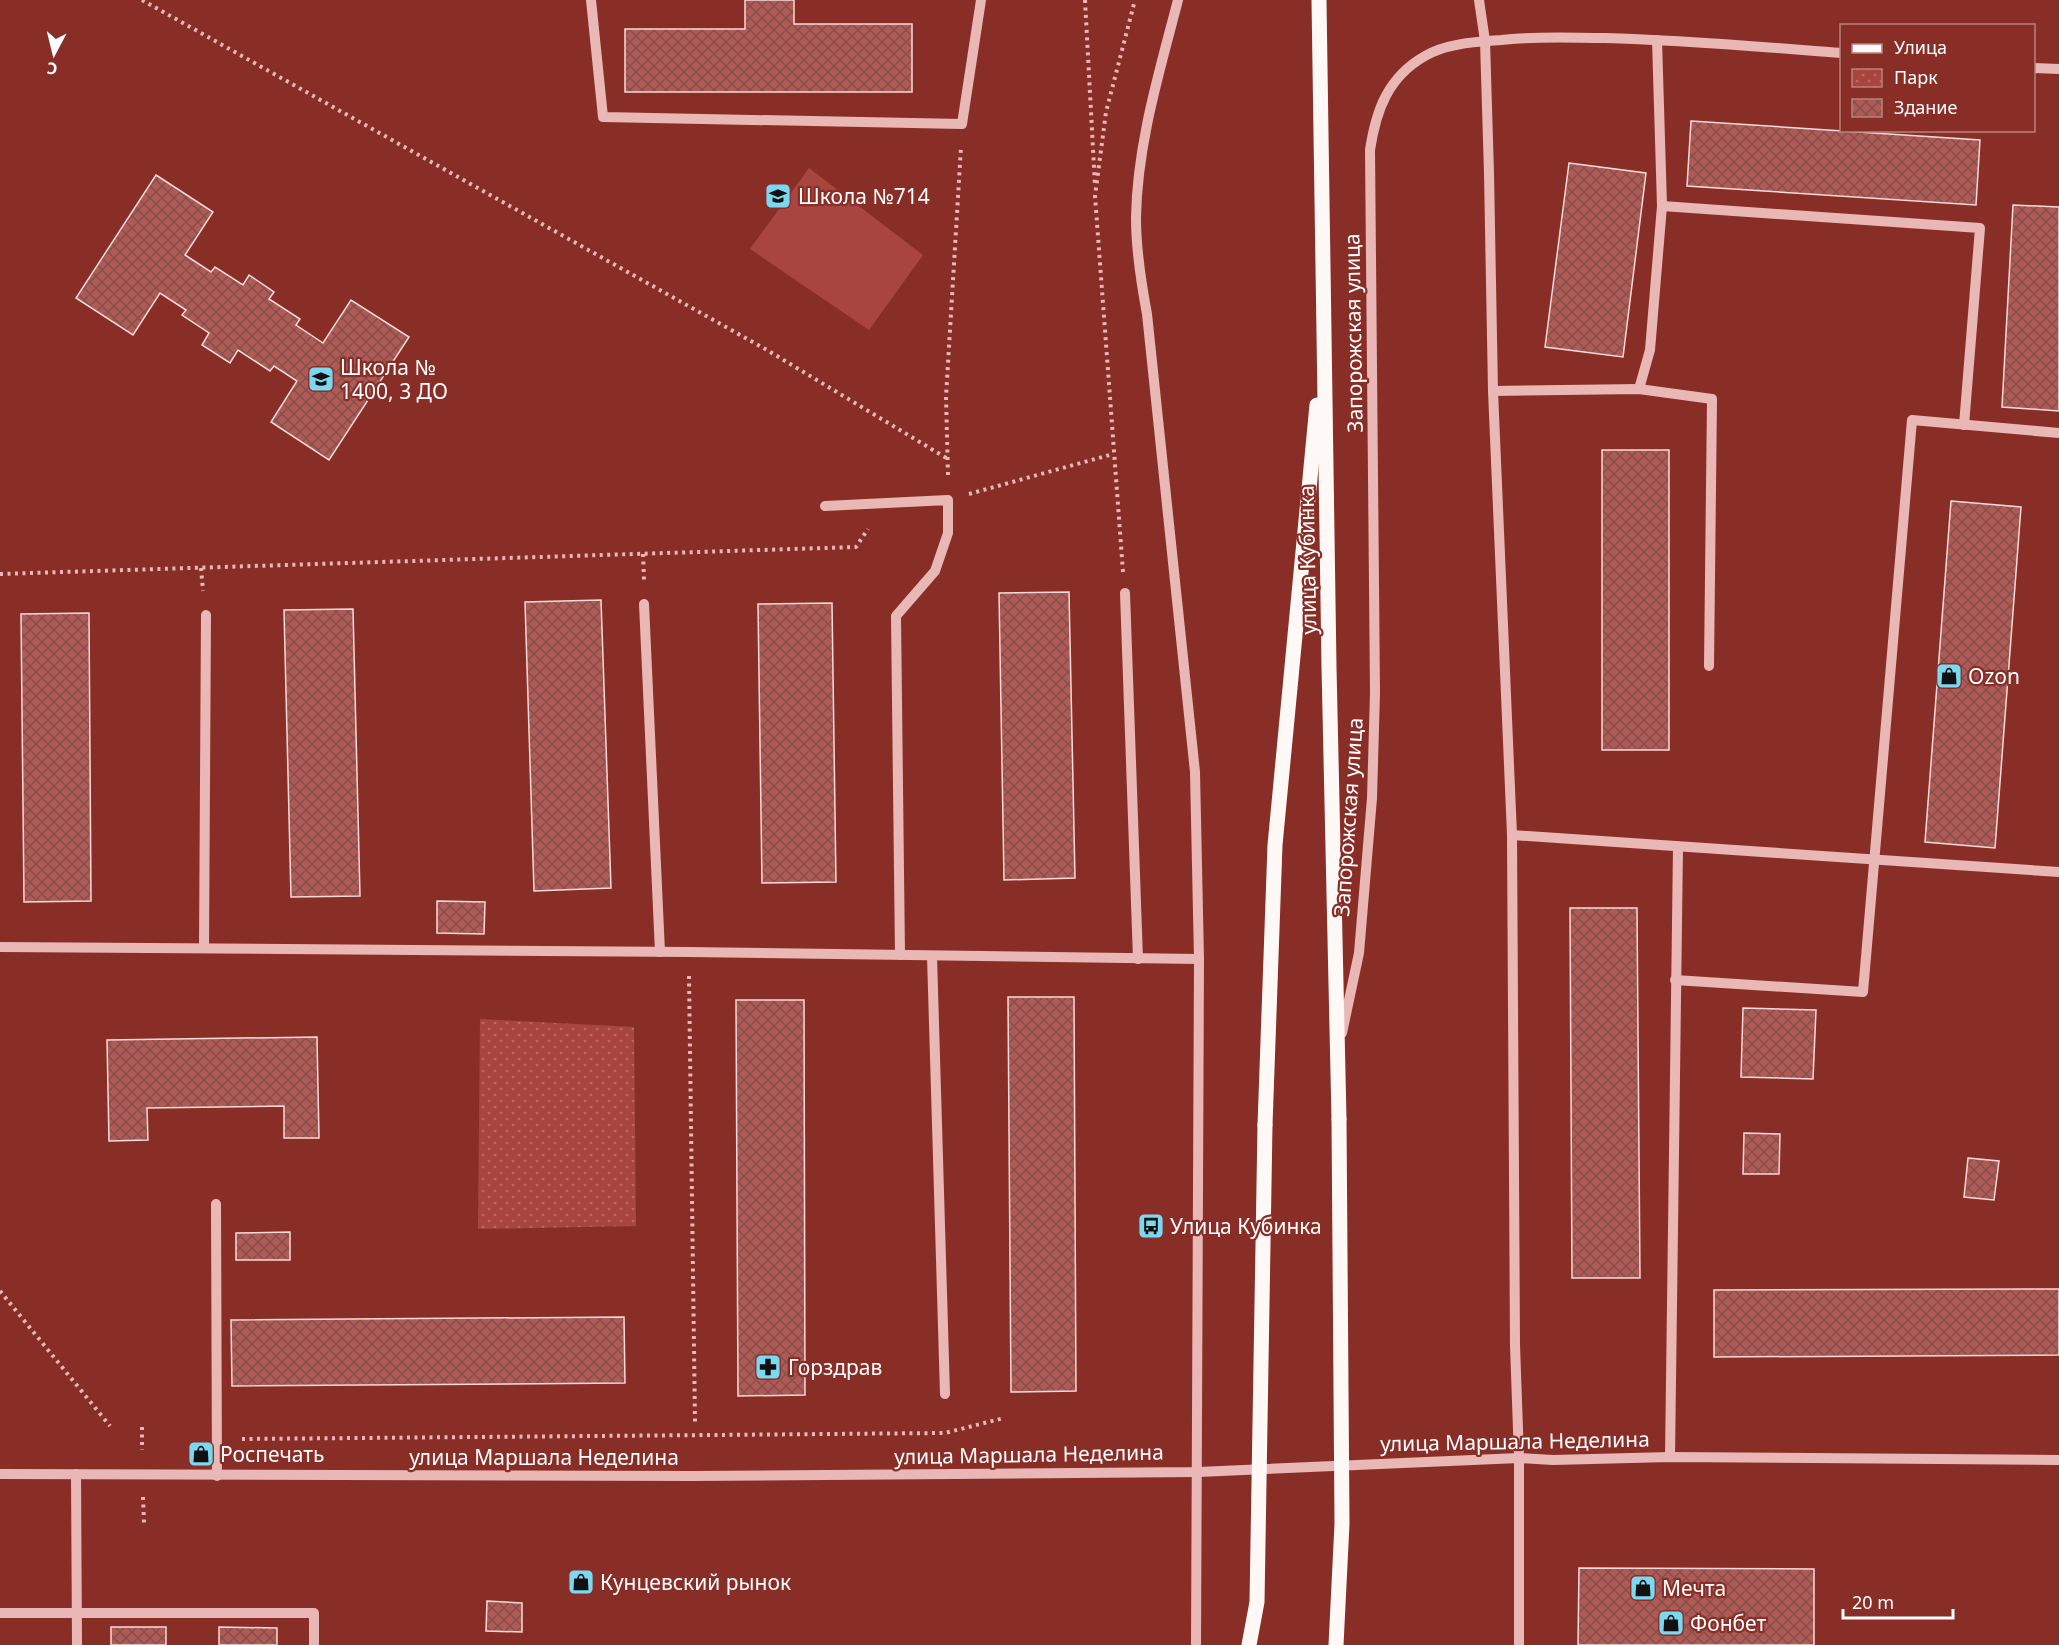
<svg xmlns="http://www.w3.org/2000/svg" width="2059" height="1645" font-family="'Noto Sans',sans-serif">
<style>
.green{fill:#a8453f}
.park{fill:url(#park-dots)}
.building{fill:url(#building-cross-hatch);stroke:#f7dad9;stroke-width:1.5}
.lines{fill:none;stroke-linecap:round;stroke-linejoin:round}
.path{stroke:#e9b7b5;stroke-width:4;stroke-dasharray:3 4.5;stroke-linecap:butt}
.minor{stroke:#e9b7b5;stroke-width:10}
.major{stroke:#fef8f7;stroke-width:15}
.major-bridge{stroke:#fef8f7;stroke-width:15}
.labels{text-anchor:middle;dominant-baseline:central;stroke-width:4.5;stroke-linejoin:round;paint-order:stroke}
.poi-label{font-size:21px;fill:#fff;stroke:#892e27;text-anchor:start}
.street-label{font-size:21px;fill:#fff;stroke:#892e27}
</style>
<defs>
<pattern id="park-dots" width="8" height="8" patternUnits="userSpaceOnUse" patternTransform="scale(1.5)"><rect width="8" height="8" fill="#a8453f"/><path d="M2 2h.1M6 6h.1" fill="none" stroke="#b96a65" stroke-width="1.8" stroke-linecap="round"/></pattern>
<pattern id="building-cross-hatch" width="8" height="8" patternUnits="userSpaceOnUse" patternTransform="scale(1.5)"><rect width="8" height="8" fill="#b25954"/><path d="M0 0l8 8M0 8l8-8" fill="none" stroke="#7f5250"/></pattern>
</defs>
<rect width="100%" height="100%" fill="#892e27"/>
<polygon class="green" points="809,168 923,255 869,330 750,249"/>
<polygon class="park" points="480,1019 634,1027 636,1226 478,1229"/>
<g class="building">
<polygon points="745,0 794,0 794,24 912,24 912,92 625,92 625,29 745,29"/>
<polygon points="1691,121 1980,140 1976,205 1687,186"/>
<polygon points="1569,163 1646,173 1623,357 1545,347"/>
<polygon points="156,175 213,212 185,255 211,272 215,267 243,285 249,275 274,292 269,299 300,319 296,325 323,343 351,300 409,337 329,460 271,422 297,381 274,366 270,371 238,350 230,363 202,345 209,333 182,315 186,310 160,293 133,335 76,298"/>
<polygon points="2013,205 2059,207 2059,411 2002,407"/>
<rect x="1602" y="450" width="67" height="300"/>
<polygon points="1951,501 2021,507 1995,848 1925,842"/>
<polygon points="1069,592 1075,878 1004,880 999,593"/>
<polygon points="601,600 611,888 534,891 525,602"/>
<polygon points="832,603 836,882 762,883 758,604"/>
<polygon points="353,609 360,896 291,897 284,610"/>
<polygon points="89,613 91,901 24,902 21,614"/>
<polygon points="437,901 485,902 484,934 437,933"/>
<polygon points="1570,908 1637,908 1640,1278 1572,1278"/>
<polygon points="1008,997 1074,997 1076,1391 1011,1392"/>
<polygon points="736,1000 804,1000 805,1395 738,1396"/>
<polygon points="1743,1008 1816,1010 1813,1079 1741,1077"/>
<polygon points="317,1037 319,1138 284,1138 284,1106 147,1108 148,1140 109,1141 107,1040"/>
<polygon points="1744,1133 1780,1134 1779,1174 1743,1174"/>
<polygon points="1968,1158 1999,1161 1994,1200 1964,1197"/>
<polygon points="290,1232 290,1260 236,1260 236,1233"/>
<polygon points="2059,1289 2059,1355 1714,1357 1714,1290"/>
<polygon points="624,1317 625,1383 232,1386 231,1320"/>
<polygon points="1579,1568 1814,1569 1814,1645 1578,1645"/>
<polygon points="487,1601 522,1603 522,1632 486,1631"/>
<rect x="111" y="1627" width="55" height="18"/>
<polygon points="219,1627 277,1628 277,1645 219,1645"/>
</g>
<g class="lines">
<g class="path">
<polyline points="142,0 767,350 948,459"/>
<polyline points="1085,0 1095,186"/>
<polyline points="948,475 946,397 961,147"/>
<polyline points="969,494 1113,454"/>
<polyline points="643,554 644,580"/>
<polyline points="201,568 203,591"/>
<polyline points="1123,572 1095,196 1106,112 1135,0"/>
<polyline points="0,574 856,547 868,529"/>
<polyline points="689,976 695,1422"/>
<polyline points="0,1291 110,1426"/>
<polyline points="142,1427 142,1450"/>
<polyline points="242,1439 945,1433 1004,1418"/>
<polyline points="143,1497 144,1523"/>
</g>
<g class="minor">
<polyline points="591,0 603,117 962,124 981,0"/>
<path d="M1178,0C1160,70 1137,144 1136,218C1136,251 1141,282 1147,314L1195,772L1199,959L1196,1645"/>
<polyline points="1479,0 1485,41 1489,173 1493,391 1512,835 1515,1345 1519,1458 1519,1645"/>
<polyline points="2034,68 2059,69"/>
<polyline points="1662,206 1980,228 1964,425"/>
<polyline points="1639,389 1650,350 1662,206 1657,40"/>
<polyline points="1493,391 1639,389 1712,399 1709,666"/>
<polyline points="825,506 948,500 948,533 935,571 896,616 900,955"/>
<polyline points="1125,593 1138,959"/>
<polyline points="644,604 660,952"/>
<polyline points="1512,835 2059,872"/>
<polyline points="0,947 688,952 1199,959"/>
<polyline points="204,948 206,615"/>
<polyline points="932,956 945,1394"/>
<polyline points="1675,980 1863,992 1912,420 2059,433"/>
<path d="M1342,1033L1359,953L1372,798L1375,693L1370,150C1376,110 1388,77 1425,56C1447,43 1477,42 1501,40C1536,36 1570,38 1605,38C1684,40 1763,47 1842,53"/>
<polyline points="216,1204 217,1476"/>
<polyline points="1670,1457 1678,847"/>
<polyline points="0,1474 693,1476 1198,1472 1519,1458 1553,1460 1670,1457 2059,1460"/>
<polyline points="76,1474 77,1645"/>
<polyline points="0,1613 314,1613 314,1645"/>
</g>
<g class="major">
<polyline points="1319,0 1329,667 1339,1119"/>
<polyline points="1265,1125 1275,845 1317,405"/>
</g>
<g class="major-bridge">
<polyline points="1249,1645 1257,1602 1265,1125"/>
<polyline points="1336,1645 1342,1524 1339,1119"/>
</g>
</g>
<defs>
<symbol id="school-square" viewBox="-11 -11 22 22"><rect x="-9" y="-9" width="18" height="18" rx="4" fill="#7ad8f1" stroke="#892e27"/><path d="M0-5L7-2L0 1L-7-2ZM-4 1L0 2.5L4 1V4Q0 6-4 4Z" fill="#111"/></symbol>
<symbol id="shop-square" viewBox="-11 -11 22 22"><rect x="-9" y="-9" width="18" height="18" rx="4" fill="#7ad8f1" stroke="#892e27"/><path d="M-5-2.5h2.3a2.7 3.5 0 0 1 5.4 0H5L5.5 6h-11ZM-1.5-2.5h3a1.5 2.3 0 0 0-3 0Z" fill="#111"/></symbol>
<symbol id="bus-square" viewBox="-11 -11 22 22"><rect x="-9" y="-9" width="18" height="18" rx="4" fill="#7ad8f1" stroke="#892e27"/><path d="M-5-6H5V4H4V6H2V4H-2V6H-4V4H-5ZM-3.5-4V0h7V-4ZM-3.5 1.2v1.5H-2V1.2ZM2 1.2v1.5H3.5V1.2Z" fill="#111"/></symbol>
<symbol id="pharmacy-square" viewBox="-11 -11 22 22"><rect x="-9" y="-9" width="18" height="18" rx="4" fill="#7ad8f1" stroke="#892e27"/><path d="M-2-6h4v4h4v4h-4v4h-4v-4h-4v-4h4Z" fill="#111"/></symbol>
</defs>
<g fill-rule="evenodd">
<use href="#school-square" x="763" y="181" width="30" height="30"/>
<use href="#school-square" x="306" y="364" width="30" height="30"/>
<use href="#shop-square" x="1934" y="661" width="30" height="30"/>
<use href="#bus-square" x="1136" y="1211" width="30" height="30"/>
<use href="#pharmacy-square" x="753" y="1352" width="30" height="30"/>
<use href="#shop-square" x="186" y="1439" width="30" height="30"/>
<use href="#shop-square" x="566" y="1567" width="30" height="30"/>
<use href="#shop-square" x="1628" y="1573" width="30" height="30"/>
<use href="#shop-square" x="1656" y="1608" width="30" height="30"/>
</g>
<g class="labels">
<g class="poi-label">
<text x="798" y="196">Школа №714</text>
<text x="340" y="367">Школа №<tspan x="340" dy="24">1400, 3 ДО</tspan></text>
<text x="1968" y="676">Ozon</text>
<text x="1170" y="1226">Улица Кубинка</text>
<text x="788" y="1367">Горздрав</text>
<text x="220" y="1454">Роспечать</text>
<text x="600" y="1582">Кунцевский рынок</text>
<text x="1662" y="1588">Мечта</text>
<text x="1690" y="1623">Фонбет</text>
</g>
<g class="street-label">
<text transform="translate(1353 333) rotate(-91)">Запорожская улица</text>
<text transform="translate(1307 560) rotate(-91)">улица Кубинка</text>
<text transform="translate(1348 817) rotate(-86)">Запорожская улица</text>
<text transform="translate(1515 1441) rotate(-1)">улица Маршала Неделина</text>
<text transform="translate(1029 1454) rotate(-1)">улица Маршала Неделина</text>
<text x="544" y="1457">улица Маршала Неделина</text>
</g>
</g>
<rect x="1840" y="24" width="195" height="108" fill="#892e27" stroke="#b8827d" stroke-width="1.5"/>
<rect x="1852" y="44" width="30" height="9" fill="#fef8f7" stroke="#b8827d" stroke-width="1.5"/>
<text x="1894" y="54" font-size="18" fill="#ffffff">Улица</text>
<rect x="1852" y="69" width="30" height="18" fill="url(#park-dots)" stroke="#b8827d" stroke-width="1.5"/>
<text x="1894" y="84" font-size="18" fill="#ffffff">Парк</text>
<rect x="1852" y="99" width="30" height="18" fill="url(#building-cross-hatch)" stroke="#b8827d" stroke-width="1.5"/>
<text x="1894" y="114" font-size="18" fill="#ffffff">Здание</text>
<g transform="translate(54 54) rotate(187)" stroke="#892e27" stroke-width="4.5" paint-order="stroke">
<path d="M0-4.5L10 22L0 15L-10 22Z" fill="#ffffff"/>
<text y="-9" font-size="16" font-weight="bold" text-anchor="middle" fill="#ffffff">С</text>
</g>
<path d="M1843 1609v9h110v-9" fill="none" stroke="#ffffff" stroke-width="3"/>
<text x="1852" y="1609" font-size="18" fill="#ffffff" stroke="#892e27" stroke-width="4.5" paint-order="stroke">20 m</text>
</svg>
